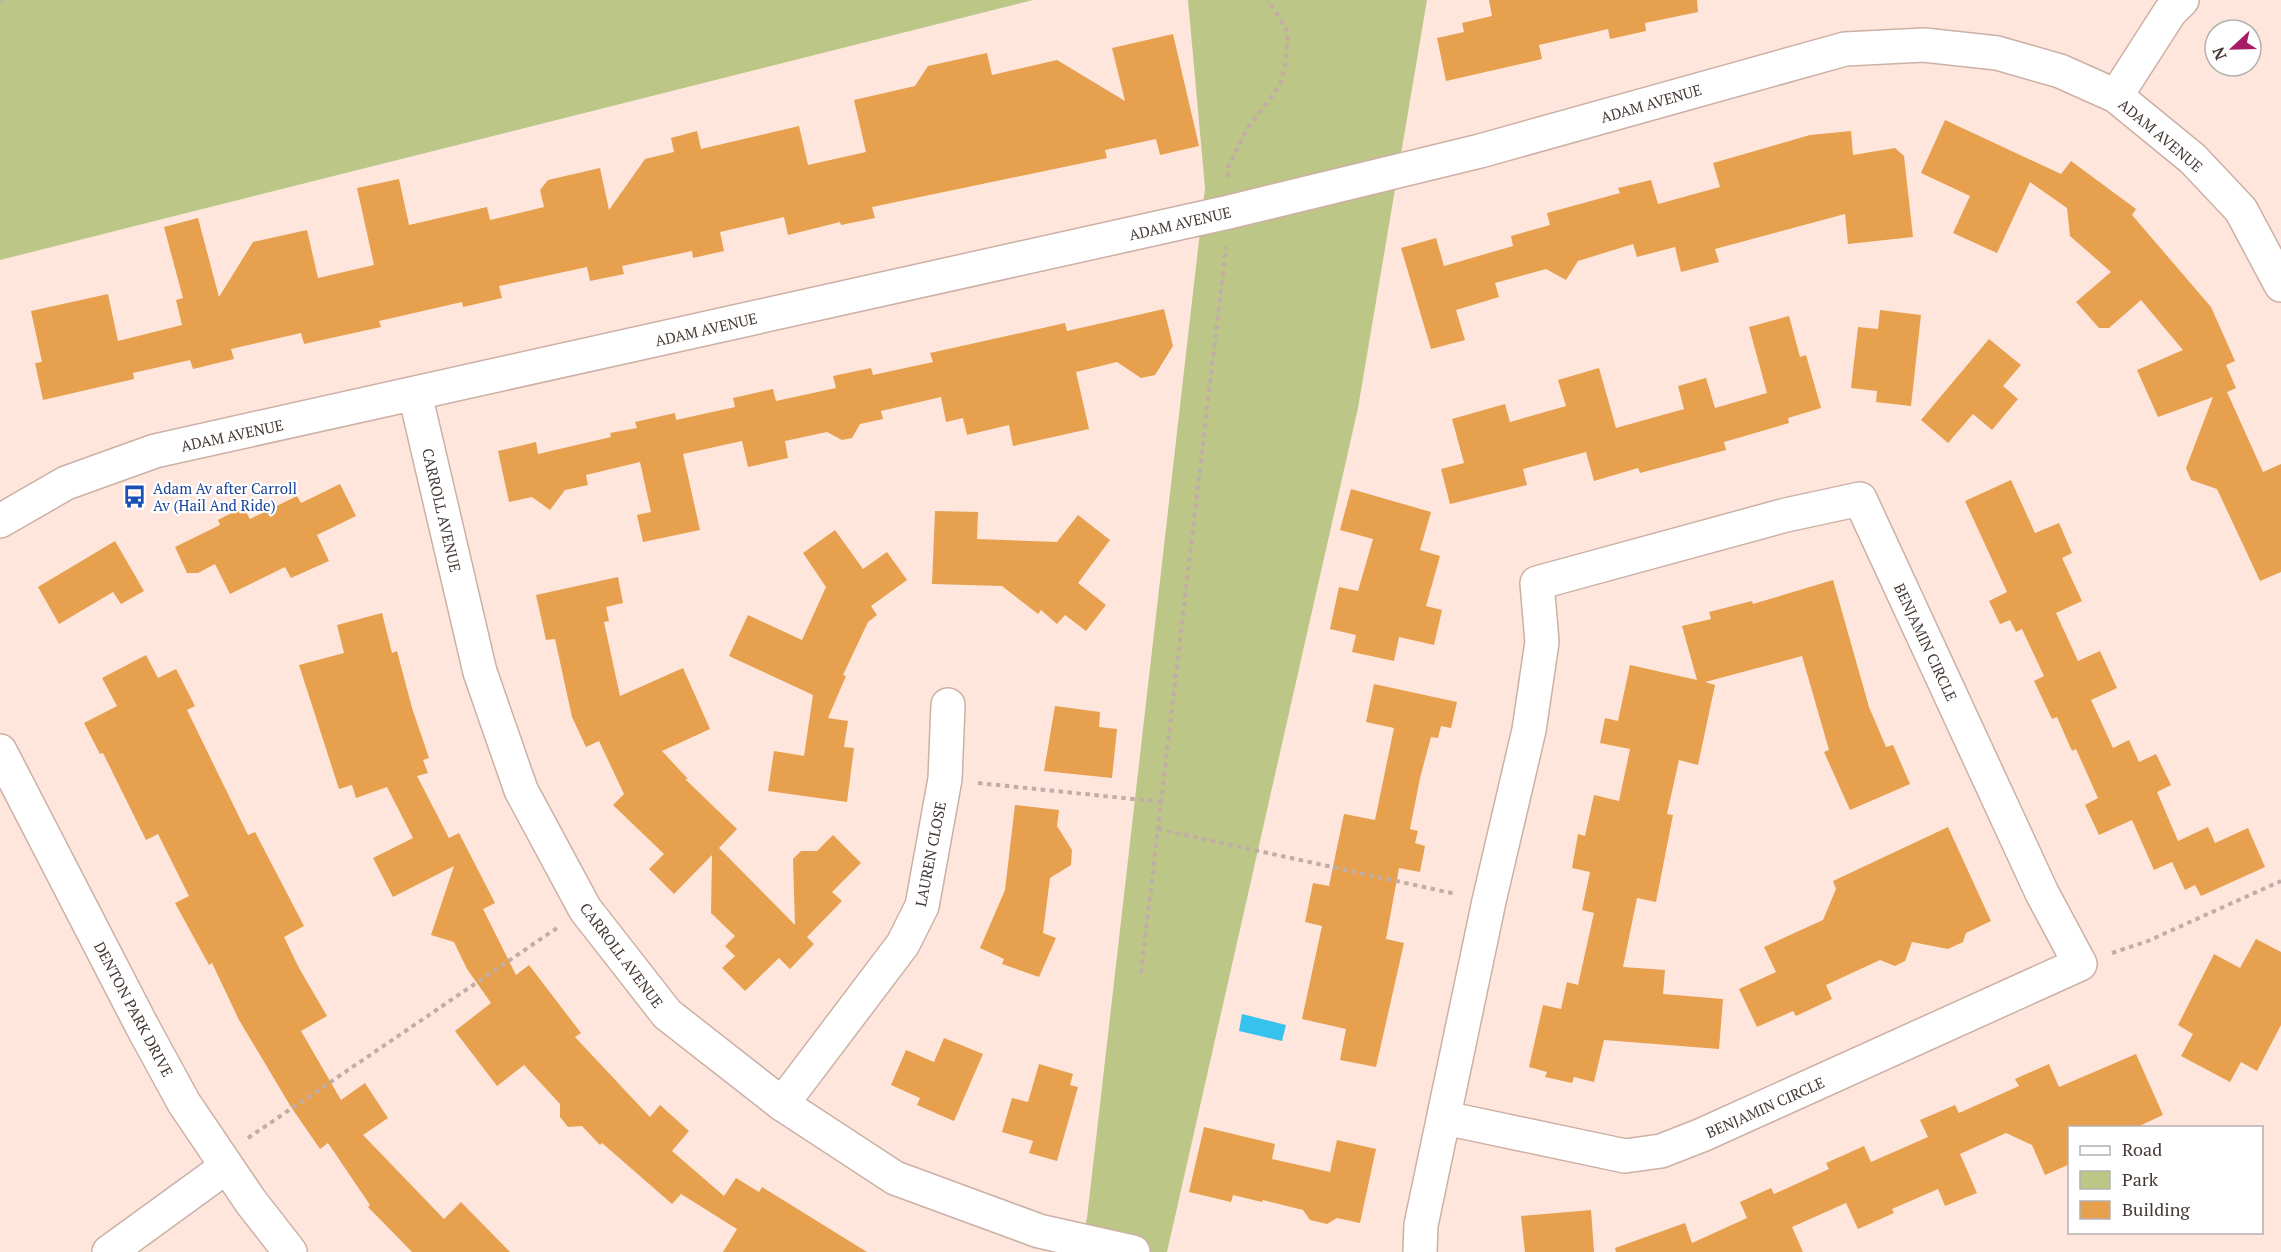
<svg xmlns="http://www.w3.org/2000/svg" width="2281" height="1252" font-family="'PT Serif',serif">
<style>
.green{fill:#bbc687}
.water{fill:#35c2ec}
.building{fill:#e6a04e}
.lines{fill:none;stroke-linecap:round;stroke-linejoin:round}
.street-casing{stroke:#ccb0a5;stroke-width:36}
.secondary-casing{stroke:#ccb0a5;stroke-width:36}
.path{stroke:#c1ada5;stroke-width:4;stroke-dasharray:4.5 4.5;stroke-linecap:butt}
.street{stroke:#fff;stroke-width:33}
.secondary{stroke:#fff;stroke-width:33}
.labels{text-anchor:middle;dominant-baseline:central;stroke-width:4.5;stroke-linejoin:round;paint-order:stroke}
.street-label{font-size:15px;fill:#453934;stroke:#fff}
.transit-label{font-size:15px;fill:#164399;stroke:#fff;text-anchor:start}
</style>
<rect width="100%" height="100%" fill="#fee6dd"/>
<g class="green">
<polygon points="0,0 1033,0 0,260"/>
<polygon points="1188,0 1427,0 1358,408 1167,1252 1078,1252 1087,1218 1205,188"/>
</g>
<polygon class="water" points="1242,1014 1286,1025 1282,1041 1239,1031"/>
<g class="building">
<polygon points="1489,0 1697,0 1698,12 1645,23 1646,31 1610,39 1608,29 1539,45 1542,59 1446,81 1437,38 1464,32 1462,23 1492,16"/>
<polygon points="1173,34 1199,146 1160,155 1156,139 1105,150 1107,158 872,207 875,218 841,225 840,222 788,235 784,217 720,232 724,251 693,258 692,251 622,266 624,274 590,281 587,267 499,286 502,298 463,307 462,302 379,321 381,327 304,344 301,333 231,349 234,359 193,369 190,360 133,373 134,379 43,400 35,363 42,362 31,311 108,294 118,341 182,325 176,300 183,298 164,227 198,218 219,297 253,242 307,230 318,278 374,265 357,188 399,179 409,225 487,207 490,220 544,207 540,190 548,180 600,168 609,210 645,159 674,152 671,138 697,131 701,149 799,126 808,165 866,152 854,100 915,86 928,66 987,53 992,75 1057,60 1125,101 1112,48"/>
<polygon points="1945,120 2061,174 2071,161 2136,209 2132,215 2211,307 2235,361 2226,365 2236,388 2227,392 2263,472 2281,464 2281,572 2260,581 2217,489 2191,480 2186,468 2213,397 2158,417 2137,370 2183,350 2141,300 2109,328 2099,328 2076,302 2111,272 2070,236 2067,208 2030,182 1997,253 1953,233 1970,196 1921,173"/>
<polygon points="1851,131 1853,155 1895,148 1904,156 1913,237 1848,244 1845,214 1715,249 1719,262 1681,272 1675,247 1637,257 1633,244 1578,261 1566,280 1546,269 1495,283 1499,297 1456,310 1465,340 1431,349 1401,248 1436,238 1444,266 1513,246 1511,236 1550,225 1547,213 1620,193 1618,188 1651,180 1658,204 1720,187 1713,163 1810,135"/>
<polygon points="1164,309 1173,346 1155,375 1141,378 1117,362 1076,372 1089,429 1013,446 1009,425 967,435 963,418 946,422 941,397 881,411 883,419 860,424 852,438 842,440 827,432 785,441 788,458 748,467 742,441 683,454 700,530 643,542 637,515 651,512 640,462 586,475 588,485 565,490 550,510 532,497 509,502 498,451 536,442 538,454 611,437 610,433 637,428 635,422 675,413 676,420 735,407 733,398 773,389 776,401 836,388 833,376 871,368 873,375 933,362 930,353 1065,323 1067,331"/>
<polygon points="1880,310 1921,315 1911,406 1876,402 1877,391 1851,388 1858,327 1878,329"/>
<polygon points="1789,316 1800,357 1806,355 1821,408 1788,418 1789,423 1724,442 1726,450 1640,473 1638,468 1594,481 1586,452 1523,469 1527,485 1450,504 1441,469 1464,463 1452,419 1505,404 1510,422 1566,406 1558,380 1599,368 1616,428 1684,409 1678,386 1706,378 1715,408 1767,393 1749,327"/>
<polygon points="1989,339 2021,365 2003,386 2018,399 1992,430 1973,414 1948,443 1921,420"/>
<polygon points="2011,480 2035,533 2059,523 2072,553 2062,558 2082,601 2056,613 2078,661 2100,651 2117,688 2091,700 2113,748 2129,740 2139,762 2156,754 2171,785 2157,792 2178,841 2208,827 2215,843 2248,828 2265,867 2201,896 2195,885 2185,890 2172,862 2154,870 2132,820 2099,835 2085,805 2098,798 2076,749 2072,751 2057,717 2052,719 2034,681 2044,676 2022,629 2016,632 2010,620 2000,624 1989,601 2007,592 1965,501"/>
<polygon points="340,484 356,516 317,535 329,561 291,578 285,567 230,594 215,564 198,573 187,573 175,547 220,525 218,520 243,507 250,519 297,496 301,503"/>
<polygon points="1351,489 1431,512 1420,550 1440,556 1426,606 1442,610 1434,645 1399,637 1394,661 1352,652 1356,635 1330,629 1339,587 1358,591 1373,539 1340,530"/>
<polygon points="935,511 978,512 977,539 1057,542 1078,515 1110,540 1078,583 1106,605 1086,631 1065,615 1057,624 1041,610 1038,614 1002,586 932,584"/>
<polygon points="835,530 863,569 887,552 907,580 871,606 877,615 868,622 843,675 846,676 828,718 848,721 844,747 854,748 847,802 768,791 774,751 804,756 813,695 729,656 748,615 802,640 826,587 803,553"/>
<polygon points="115,541 144,591 121,604 113,592 59,624 38,587"/>
<polygon points="618,577 623,603 606,607 609,621 604,622 620,696 683,668 710,729 662,751 688,779 685,779 737,829 719,848 795,925 793,859 801,851 817,851 833,835 861,863 832,892 842,901 807,937 814,944 790,969 779,958 745,991 722,968 735,956 725,946 735,936 711,913 712,855 674,894 649,869 664,854 613,805 624,794 599,741 586,747 572,717 555,639 546,640 536,595"/>
<polygon points="1833,580 1869,707 1886,747 1893,745 1910,784 1850,810 1824,752 1829,750 1802,656 1705,682 1715,685 1698,765 1679,760 1667,814 1673,815 1656,902 1637,898 1623,967 1665,970 1663,994 1723,999 1719,1049 1604,1040 1594,1082 1574,1077 1572,1083 1545,1077 1547,1072 1529,1067 1543,1005 1561,1009 1567,982 1578,985 1594,913 1582,910 1590,872 1572,868 1578,834 1585,836 1594,795 1619,801 1630,749 1600,743 1605,718 1618,721 1630,665 1697,680 1682,626 1711,619 1709,612 1752,601 1753,604"/>
<polygon points="382,613 392,653 397,651 412,708 429,758 423,760 428,773 417,776 449,838 459,833 495,903 483,909 516,975 529,965 581,1033 575,1037 650,1117 660,1105 689,1131 672,1151 724,1196 736,1178 759,1192 762,1187 867,1252 723,1252 737,1229 681,1194 672,1204 602,1143 600,1145 582,1126 568,1127 560,1117 560,1104 524,1065 497,1086 455,1031 491,1003 467,969 454,942 431,935 454,866 393,897 373,858 413,838 387,787 356,798 352,785 339,789 299,665 344,653 337,625"/>
<polygon points="146,655 158,678 176,669 195,706 187,710 248,835 255,832 304,926 284,937 299,968 327,1016 301,1031 341,1100 365,1083 388,1118 363,1135 444,1219 461,1202 510,1252 412,1252 368,1207 370,1205 328,1143 320,1149 291,1107 239,1020 212,963 209,965 175,903 189,896 158,834 146,840 103,753 100,754 84,723 117,706 102,678"/>
<polygon points="1374,684 1457,702 1451,728 1441,726 1438,738 1431,737 1420,778 1410,829 1418,831 1415,843 1425,846 1420,872 1399,868 1386,939 1404,943 1376,1067 1340,1060 1346,1029 1302,1019 1322,926 1305,922 1313,883 1329,886 1344,814 1375,820 1394,728 1366,722"/>
<polygon points="1055,706 1100,712 1099,727 1117,729 1112,778 1044,771"/>
<polygon points="1015,805 1059,810 1057,826 1072,850 1071,865 1050,878 1043,933 1056,938 1039,977 1002,964 1004,959 980,948 1005,890"/>
<polygon points="1948,827 1991,921 1966,933 1963,942 1948,949 1912,942 1905,961 1895,966 1880,960 1826,985 1832,999 1796,1016 1793,1011 1757,1027 1739,989 1776,972 1764,947 1823,920 1836,889 1833,881"/>
<polygon points="2256,939 2281,952 2281,1025 2257,1071 2241,1062 2230,1082 2181,1056 2193,1034 2178,1025 2214,954 2240,968"/>
<polygon points="944,1038 983,1054 954,1121 917,1105 920,1098 891,1085 906,1050 934,1062"/>
<polygon points="2136,1054 2163,1115 2135,1128 2070,1128 2070,1164 2045,1175 2032,1145 2006,1133 1960,1154 1977,1193 1945,1206 1938,1189 1892,1209 1894,1213 1858,1229 1846,1203 1792,1227 1803,1252 1616,1252 1615,1248 1685,1223 1692,1243 1747,1218 1740,1202 1771,1188 1774,1194 1829,1169 1826,1163 1864,1146 1871,1162 1928,1137 1920,1120 1955,1105 1959,1113 2019,1086 2015,1079 2049,1064 2059,1087"/>
<polygon points="1039,1064 1073,1074 1070,1085 1078,1087 1057,1161 1029,1153 1033,1141 1002,1132 1012,1098 1028,1102"/>
<polygon points="1204,1127 1275,1144 1272,1159 1330,1172 1337,1140 1376,1149 1360,1223 1337,1218 1327,1224 1310,1220 1303,1210 1263,1200 1262,1202 1233,1195 1231,1202 1189,1192"/>
<polygon points="1591,1210 1594,1252 1525,1252 1521,1216"/>
</g>
<g class="lines">
<defs>
<g id="street">
<polyline points="2116,96 2170,12 2182,0"/>
<polyline points="415,394 480,672 521,790 585,909 667,1014 782,1104 895,1178 1039,1231 1133,1252"/>
<polyline points="0,521 66,483 155,451 1229,212 1480,151 1845,49 1924,45 1997,53 2060,71 2116,96 2193,159 2241,210 2281,285"/>
<polyline points="782,1104 903,944 922,906 945,779 948,705"/>
<polyline points="109,1252 226,1167"/>
<polyline points="1420,1252 1421,1225 1489,901 1529,730 1542,642 1537,583 1786,515 1860,499 2042,893 2080,964 1702,1135 1661,1151 1625,1156 1445,1118"/>
</g>
<polyline id="secondary" points="0,751 142,1026 184,1103 251,1202 290,1252"/>
</defs>
<use href="#street" class="street-casing"/>
<use href="#secondary" class="secondary-casing"/>
<g class="path">
<polyline points="0,1 2,0"/>
<polyline points="1228,177 1228,167 1247,129 1280,85 1286,61 1288,32 1268,0"/>
<polyline points="978,783 1162,802"/>
<polyline points="1158,829 1456,894"/>
<polyline points="2112,953 2148,941 2281,881"/>
<polyline points="1141,973 1226,247"/>
<polyline points="248,1138 557,928"/>
</g>
<use href="#street" class="street"/>
<use href="#secondary" class="secondary"/>
</g>
<defs>
<symbol id="bus-bare" viewBox="-9 -9 18 18"><path d="M-5-6H5V4H4V6H2V4H-2V6H-4V4H-5ZM-3.5-4V0h7V-4ZM-3.5 1.2v1.5H-2V1.2ZM2 1.2v1.5H3.5V1.2Z" fill="#1a4fb4" stroke="#fff" stroke-width="2.5" paint-order="stroke"/></symbol>
</defs>
<g fill-rule="evenodd">
<use href="#bus-bare" x="118" y="480" width="33" height="33"/>
</g>
<g class="labels">
<g class="street-label">
<text transform="translate(1651 103) rotate(-16)">ADAM AVENUE</text>
<text transform="translate(2161 135) rotate(40)">ADAM AVENUE</text>
<text transform="translate(1180 223) rotate(-13)">ADAM AVENUE</text>
<text transform="translate(706 329) rotate(-13)">ADAM AVENUE</text>
<text transform="translate(232 435) rotate(-12)">ADAM AVENUE</text>
<text transform="translate(442 510) rotate(77)">CARROLL AVENUE</text>
<text transform="translate(1926 642) rotate(65)">BENJAMIN CIRCLE</text>
<text transform="translate(930 854) rotate(-79)">LAUREN CLOSE</text>
<text transform="translate(622 955) rotate(53)">CARROLL AVENUE</text>
<text transform="translate(134 1009) rotate(62)">DENTON PARK DRIVE</text>
<text transform="translate(1765 1107) rotate(-24)">BENJAMIN CIRCLE</text>
</g>
<g class="transit-label">
<text x="153" y="488">Adam Av after Carroll<tspan x="153" dy="17">Av (Hail And Ride)</tspan></text>
</g>
</g>
<rect x="2068" y="1126" width="195" height="108" fill="#ffffff" stroke="#b5b0ae" stroke-width="1.5"/>
<rect x="2080" y="1146" width="30" height="9" fill="#ffffff" stroke="#b5b0ae" stroke-width="1.5"/>
<text x="2122" y="1156" font-size="18" fill="#453934">Road</text>
<rect x="2080" y="1171" width="30" height="18" fill="#bbc687" stroke="#b5b0ae" stroke-width="1.5"/>
<text x="2122" y="1186" font-size="18" fill="#453934">Park</text>
<rect x="2080" y="1201" width="30" height="18" fill="#e6a04e" stroke="#b5b0ae" stroke-width="1.5"/>
<text x="2122" y="1216" font-size="18" fill="#453934">Building</text>
<g transform="translate(2233 48) rotate(248)"><circle r="28" fill="#ffffff" stroke="#b5b0ae" stroke-width="1.5"/>
<path d="M0-4.5L10 22L0 15L-10 22Z" fill="#a61d65"/>
<text y="-9" font-size="16" font-weight="bold" text-anchor="middle" fill="#453934">N</text>
</g>
</svg>
